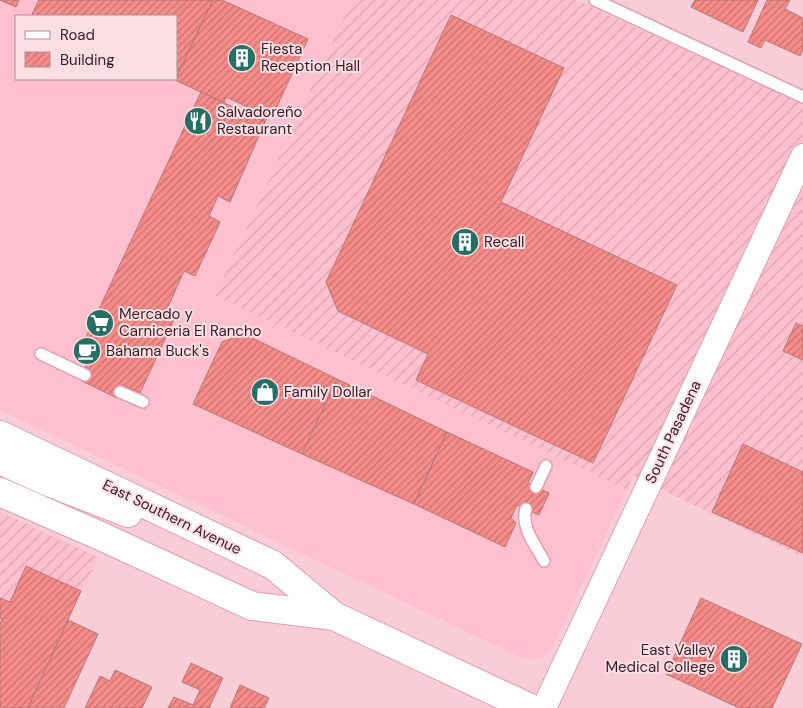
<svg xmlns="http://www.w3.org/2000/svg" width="803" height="708" font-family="'DM Sans',sans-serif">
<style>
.built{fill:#fec0cf;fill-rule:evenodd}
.industrial{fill:url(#industrial-furrows)}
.building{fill:url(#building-hatch);stroke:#b87875}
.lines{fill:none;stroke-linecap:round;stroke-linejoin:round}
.service-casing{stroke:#e09eaf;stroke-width:14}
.minor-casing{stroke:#e09eaf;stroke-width:26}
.secondary-casing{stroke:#e09eaf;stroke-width:30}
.service{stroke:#fff;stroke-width:11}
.minor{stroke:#fff;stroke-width:24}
.secondary{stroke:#fff;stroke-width:28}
.labels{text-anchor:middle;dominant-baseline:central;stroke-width:4;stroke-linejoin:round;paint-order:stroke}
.poi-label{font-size:15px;fill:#351c23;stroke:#fcdfe5;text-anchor:start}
.street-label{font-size:15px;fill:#351c23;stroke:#fcdfe5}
</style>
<defs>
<pattern id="industrial-furrows" width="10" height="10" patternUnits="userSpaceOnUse" patternTransform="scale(1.25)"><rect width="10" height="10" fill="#fec0cf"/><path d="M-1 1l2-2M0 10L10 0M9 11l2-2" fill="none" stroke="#daa4b1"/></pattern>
<pattern id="building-hatch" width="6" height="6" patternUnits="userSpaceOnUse" patternTransform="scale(1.25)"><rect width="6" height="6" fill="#f68c89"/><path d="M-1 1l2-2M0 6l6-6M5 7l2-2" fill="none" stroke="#c87270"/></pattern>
</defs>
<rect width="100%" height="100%" fill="#f8cdd7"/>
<path class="built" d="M0,0H352L215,296L627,490L550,652L541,658L529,659L518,656L0,410ZM16,16H176V79H16Z"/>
<g class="industrial">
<polygon points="352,0 576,0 803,104 803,557 633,476 627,490 215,296"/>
<polygon points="0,512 98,557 68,620 0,708"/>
</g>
<g class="building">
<polygon points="0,0 19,0 16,7"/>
<polygon points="39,0 213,0 176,78 176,16 36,16 32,14"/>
<polygon points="213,0 222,0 308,39 274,113 270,112 265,122 253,117 256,111 226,97 224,103 175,80"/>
<polygon points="695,0 758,0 743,32 691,7"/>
<polygon points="767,0 790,0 785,9 803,18 803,50 800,56 765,40 761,48 748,42"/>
<polygon points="451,15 564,68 501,202 677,285 593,463 416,380 428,354 338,311 326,282"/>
<polygon points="201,92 265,122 230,202 218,196 209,216 220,222 195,276 184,271 167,309 177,313 140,393 123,385 117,398 82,381 88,368 85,367 87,363 76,358"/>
<polygon points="796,323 803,326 803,360 783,351"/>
<polygon points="244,334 337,379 302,454 193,404 222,342"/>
<polygon points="337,379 447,432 414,504 302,454"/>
<polygon points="447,432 533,472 528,483 549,493 539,515 517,505 511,518 516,523 505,547 414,504"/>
<polygon points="743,444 803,472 803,553 712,512"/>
<polygon points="26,566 81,591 28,708 0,708 0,624 2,619 0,618 0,598 10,602"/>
<polygon points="701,598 802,644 772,708 739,708 666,674"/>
<polygon points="68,620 98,634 64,708 28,708"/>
<polygon points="191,663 223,678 209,708 168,708 174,697 193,705 200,690 182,682"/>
<polygon points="115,670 152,687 142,708 85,708 100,676 110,681"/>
<polygon points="240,685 269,698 264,708 230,708"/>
</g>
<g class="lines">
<defs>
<g id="service">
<polyline points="595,0 803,97"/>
<polyline points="41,354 85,375"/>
<polyline points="120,392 143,402"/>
<polyline points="536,487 546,466"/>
<path d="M526,509C520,526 536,546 544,561"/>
</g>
<polyline id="minor" points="544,708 803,156"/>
<g id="secondary">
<polyline points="0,435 273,565 334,616 530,708"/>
<polyline points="0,460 46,481 128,513"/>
<polyline points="0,492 105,538 252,606 334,616"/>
</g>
</defs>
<use href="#service" class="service-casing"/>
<use href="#minor" class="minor-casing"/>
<use href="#secondary" class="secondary-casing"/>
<use href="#service" class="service"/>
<use href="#minor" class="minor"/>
<use href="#secondary" class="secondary"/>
</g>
<defs>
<symbol id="building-disc" viewBox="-11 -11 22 22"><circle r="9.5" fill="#276e64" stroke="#fcdfe5"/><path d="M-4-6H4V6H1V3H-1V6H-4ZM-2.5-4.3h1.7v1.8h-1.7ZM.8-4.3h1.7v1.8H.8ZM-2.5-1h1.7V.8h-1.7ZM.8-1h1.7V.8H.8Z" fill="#fff"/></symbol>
<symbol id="restaurant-disc" viewBox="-11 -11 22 22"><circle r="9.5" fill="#276e64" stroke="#fcdfe5"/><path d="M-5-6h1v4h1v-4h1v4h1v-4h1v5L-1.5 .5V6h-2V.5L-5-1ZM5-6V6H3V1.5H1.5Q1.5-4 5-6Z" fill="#fff"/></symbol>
<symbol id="supermarket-disc" viewBox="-11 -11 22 22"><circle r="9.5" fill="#276e64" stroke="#fcdfe5"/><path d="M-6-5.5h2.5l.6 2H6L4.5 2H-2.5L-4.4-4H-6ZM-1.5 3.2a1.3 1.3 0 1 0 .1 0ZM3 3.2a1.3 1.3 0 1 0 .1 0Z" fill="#fff"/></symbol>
<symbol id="cafe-disc" viewBox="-11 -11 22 22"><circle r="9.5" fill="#276e64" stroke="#fcdfe5"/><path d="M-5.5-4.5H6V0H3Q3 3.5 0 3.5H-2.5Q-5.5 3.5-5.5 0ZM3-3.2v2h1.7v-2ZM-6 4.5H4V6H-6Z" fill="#fff"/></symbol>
<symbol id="shop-disc" viewBox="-11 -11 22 22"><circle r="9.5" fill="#276e64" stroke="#fcdfe5"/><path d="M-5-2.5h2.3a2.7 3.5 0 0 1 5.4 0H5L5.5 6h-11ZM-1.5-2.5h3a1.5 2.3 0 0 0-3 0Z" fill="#fff"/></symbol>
</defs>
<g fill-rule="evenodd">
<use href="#building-disc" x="226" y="42" width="32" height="32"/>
<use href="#restaurant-disc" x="182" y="105" width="32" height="32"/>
<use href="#building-disc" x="449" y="226" width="32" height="32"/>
<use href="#supermarket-disc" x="84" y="307" width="32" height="32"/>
<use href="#cafe-disc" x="71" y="335" width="32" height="32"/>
<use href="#shop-disc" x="249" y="376" width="32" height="32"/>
<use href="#building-disc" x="718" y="643" width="32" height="32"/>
</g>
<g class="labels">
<g class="poi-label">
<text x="261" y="49">Fiesta<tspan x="261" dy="17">Reception Hall</tspan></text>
<text x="217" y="112">Salvadoreño<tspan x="217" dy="17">Restaurant</tspan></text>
<text x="484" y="242">Recall</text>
<text x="119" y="314">Mercado y<tspan x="119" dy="17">Carniceria El Rancho</tspan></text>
<text x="106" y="351">Bahama Buck's</text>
<text x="284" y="392">Family Dollar</text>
<text x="715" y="650" text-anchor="end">East Valley<tspan x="715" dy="17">Medical College</tspan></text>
</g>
<g class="street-label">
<text transform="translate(673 432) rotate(-65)">South Pasadena</text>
<text transform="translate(172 517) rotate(26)">East Southern Avenue</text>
</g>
</g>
<rect x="15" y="15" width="162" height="65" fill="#fcdfe5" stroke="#ac9197"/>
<rect x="25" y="31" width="25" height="8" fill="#ffffff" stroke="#ac9197"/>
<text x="60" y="40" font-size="15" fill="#351c23">Road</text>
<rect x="25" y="52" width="25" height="15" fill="url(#building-hatch)" stroke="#ac9197"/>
<text x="60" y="65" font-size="15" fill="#351c23">Building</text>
</svg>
